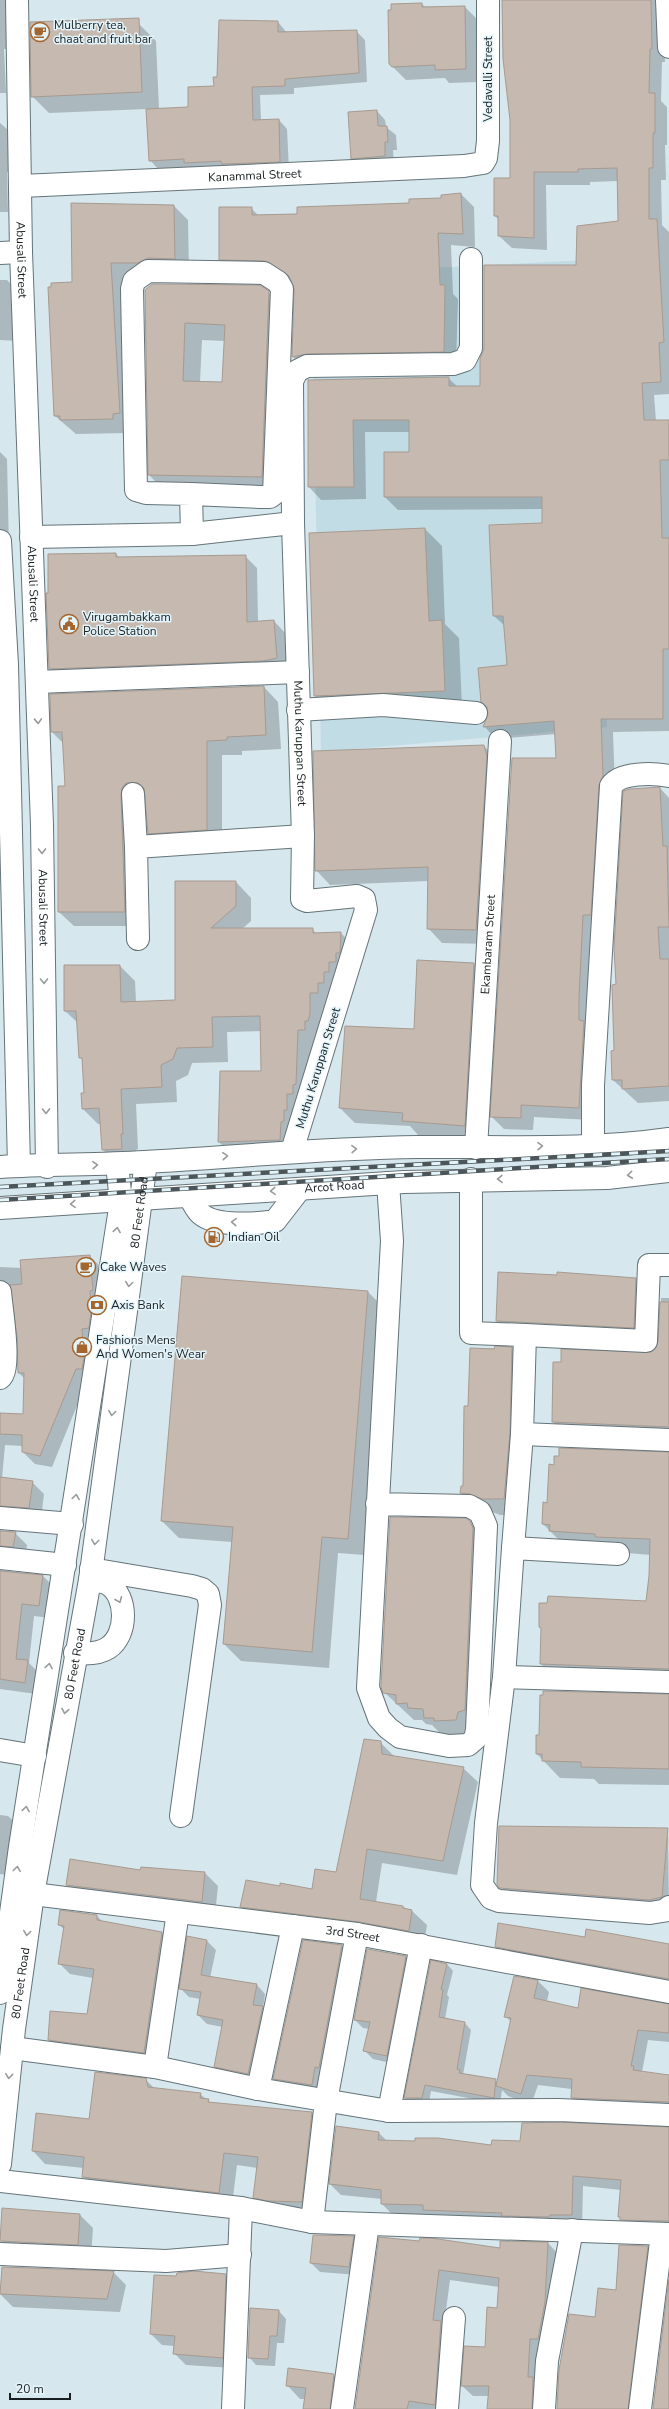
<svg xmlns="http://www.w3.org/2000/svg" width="669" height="2409" font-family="'Nunito Sans',sans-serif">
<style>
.built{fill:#c2dce5}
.shadow{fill:#0003;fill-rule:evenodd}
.building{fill:#c6b9af;stroke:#a79a91;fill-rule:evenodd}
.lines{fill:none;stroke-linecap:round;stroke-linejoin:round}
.minor-casing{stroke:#657479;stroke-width:24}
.major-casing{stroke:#657479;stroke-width:24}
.minor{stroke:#fff;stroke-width:22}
.major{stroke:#fff;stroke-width:22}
.rail-casing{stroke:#4c5558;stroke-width:4.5}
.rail{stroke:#e3f4fa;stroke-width:3;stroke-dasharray:9;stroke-linecap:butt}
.oneway{stroke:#989a9b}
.labels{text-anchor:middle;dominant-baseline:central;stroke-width:3;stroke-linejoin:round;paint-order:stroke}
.poi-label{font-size:12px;fill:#191f21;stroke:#e3f4fa;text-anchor:start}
.street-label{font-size:12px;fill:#191f21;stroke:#e3f4fa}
</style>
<rect width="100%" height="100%" fill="#d6e7ed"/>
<polygon class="built" points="588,260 607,727 321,752 311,274"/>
<g class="shadow">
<polygon points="0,0 11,0 14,49 4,49 6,93 0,93"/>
<polygon points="504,0 669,0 663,7 665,62 662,62 661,101 667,107 667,145 665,145 666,180 661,180 662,225 669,232 669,394 654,395 656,421 669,421 669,731 613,732 615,789 591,1120 534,1117 533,1130 504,1129 491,1116 557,759 556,734 496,739 484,726 508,666 505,626 494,616 544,524 543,509 398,510 385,497 410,453 410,432 365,432 366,499 321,500 309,487 309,380 448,378 458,387 481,387 577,266 618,222 618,181 590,182 590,185 546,185 547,250 512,248 499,236 499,220 495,216 511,179 511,120"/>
<polygon points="422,4 426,8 465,7 478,20 479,82 449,83 445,78 406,80 392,66 392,5"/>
<polygon points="278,22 287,33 356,31 365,40 367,82 294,88 294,94 260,95 261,121 279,120 287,129 289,170 158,169 150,160 147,109 49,113 32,96 139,24 156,41 159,109 189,108 215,87 218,78"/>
<polygon points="377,111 385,120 386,127 396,135 397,150 393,150 394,165 361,167 352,158"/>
<polygon points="0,123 14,135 16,172 7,172 8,212 0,212"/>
<polygon points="461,194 474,207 475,247 451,245 453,294 458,299 456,364 306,370 293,357 295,289 292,280 284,275 233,272 220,259 251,208 259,216 298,215 410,204"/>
<polygon points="174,206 188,220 189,273 125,277 127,433 76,434 55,416 49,288 73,283"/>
<polygon points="0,280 7,280 20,293 19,341 0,340"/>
<path d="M146,291L268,292L285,309L279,493L166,492L149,475ZM202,340L225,341L223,383L200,382Z"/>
<polygon points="0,452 7,459 9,548 0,599"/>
<polygon points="425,529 442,546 445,624 459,638 462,708 332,712 315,696"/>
<polygon points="116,554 120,558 245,556 257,568 258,622 274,621 286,634 289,670 62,681 50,669"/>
<polygon points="264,687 278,702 281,749 242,751 242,755 222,755 222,844 163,848 149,833 146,797 137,803 139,926 74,926 59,912 66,787 64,744 52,732"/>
<polygon points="484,746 498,760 490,944 442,943 428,928 428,881 330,885 316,870"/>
<polygon points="660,788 669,798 669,1101 638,1103 613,1080 617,985"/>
<polygon points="176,882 236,882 251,898 251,921 242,929 312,929 317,934 341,933 356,949 295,1156 234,1157 219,1142 262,1072 262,1031 227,1032 228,1062 192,1063 188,1075 176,1081 177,1102 136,1104 138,1149 136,1150 137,1164 118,1165 103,1150 101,1124 98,1124 83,1109 82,1094 85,1094 83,1060 80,1057 78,1023 65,1011 65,966 120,966 135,981 136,1002 176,1001"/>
<polygon points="418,961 474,964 489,979 479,1140 418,1135 410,1126 355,1123 340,1108 415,1030"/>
<polygon points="90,1256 102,1268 87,1381 52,1467 35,1464 23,1452 23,1446 5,1445 2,1478 32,1482 44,1494 41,1519 0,1528 0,1414 24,1415 25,1379 19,1373 18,1336 11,1291 0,1380 0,1267 22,1268"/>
<polygon points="558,1276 636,1279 653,1296 651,1344 514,1338 497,1321"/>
<polygon points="183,1277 368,1292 385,1309 364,1555 338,1553 329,1668 241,1661 224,1644 232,1542 179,1538 162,1521"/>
<polygon points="661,1298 669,1298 669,1443 570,1439 553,1422 657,1349 659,1342"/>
<polygon points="512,1348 529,1365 521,1515 500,1515 487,1510 478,1510 461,1493 464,1487 471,1349"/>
<polygon points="669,1453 669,1686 558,1681 541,1664 542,1629 540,1627 647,1602 651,1555 567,1548 543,1524 555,1466"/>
<polygon points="470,1522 487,1539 473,1737 451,1737 448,1734 441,1734 432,1725 426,1724 422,1720 414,1720 384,1692"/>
<polygon points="0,1530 15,1533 27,1545 25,1558 0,1567"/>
<polygon points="0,1570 43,1576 55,1588 51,1618 34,1616 29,1663 39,1673 36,1694 0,1689"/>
<polygon points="669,1695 669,1785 599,1784 594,1779 560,1778 537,1754 544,1696"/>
<polygon points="380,1742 395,1757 463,1768 478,1782 457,1875 382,1863 376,1902 403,1907 412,1911 427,1925 424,1945 256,1921 241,1907 313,1890 337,1873"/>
<polygon points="0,1815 8,1816 21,1828 15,1876 0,1874"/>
<polygon points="668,1829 669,1917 515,1901 498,1884"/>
<polygon points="71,1860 141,1871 205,1873 218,1886 215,1915 80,1898 67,1885"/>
<polygon points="97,1916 103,1922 162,1933 173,1943 155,2063 59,2050 49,2040 88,2015 93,1978 70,1974 60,1964 65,1930 59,1925"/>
<polygon points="188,1937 207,1941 216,1950 210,1978 257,1985 265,1994 263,2008 271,2016 257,2082 223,2075 215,2066 223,2027 207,2024 198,2015 200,1999 189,1997 180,1988"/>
<polygon points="586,1938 669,1945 669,1988 507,1957 496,1947"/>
<polygon points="342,1946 349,1953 319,2092 282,2086 274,2079"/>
<polygon points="406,1957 414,1965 395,2064 373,2059 364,2050 370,2029 363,2028 355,2020"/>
<polygon points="432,1962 447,1964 453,1971 447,1995 449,1997 445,2019 465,2023 471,2030 463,2075 498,2082 511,2022 506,2017 514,1977 538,1981 549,1992 547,2001 579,2009 669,2005 669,2042 648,2040 642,2072 669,2076 669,2113 583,2109 572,2098 572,2089 538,2085 531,2105 508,2096 502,2090 500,2104 431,2091 429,2104 412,2105 405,2098"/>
<polygon points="145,2079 155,2089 200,2094 211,2103 312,2113 324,2126 314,2214 267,2210 254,2197 257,2168 237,2165 232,2205 96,2189 83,2176 84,2168 45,2164 33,2151 90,2120"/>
<polygon points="337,2128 379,2133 388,2142 492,2146 669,2128 669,2232 632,2230 619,2216 621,2190 583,2186 582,2226 393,2215 382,2204 382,2199 341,2195 330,2184"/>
<polygon points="80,2215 93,2228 91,2257 14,2253 1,2240"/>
<polygon points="353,2237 362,2246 358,2275 320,2272 311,2263"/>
<polygon points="380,2238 501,2249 548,2243 558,2254 543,2409 488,2409 489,2396 473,2396 462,2386 486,2348 498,2309 499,2287 450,2280 444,2325 445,2409 356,2409"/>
<polygon points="647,2247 658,2257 639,2409 557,2409 596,2318"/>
<polygon points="3,2268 113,2272 126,2285 120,2312 13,2307 0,2294"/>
<polygon points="225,2275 237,2286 233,2368 186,2365 174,2353 175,2346 162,2345 151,2334 155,2276 177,2277"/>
<polygon points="279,2311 286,2319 284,2343 277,2343 275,2366 256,2365 249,2357"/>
<polygon points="334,2375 347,2388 344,2409 304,2409 306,2399 300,2399 287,2385"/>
</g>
<g class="building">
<polygon points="502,0 651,0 652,49 650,49 649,93 655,93 655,133 653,133 653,168 649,168 649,219 657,219 664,342 659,343 661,382 642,383 644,420 669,420 669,460 660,460 662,538 669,538 669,649 663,649 663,719 601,719 603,776 599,785 591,915 583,915 579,997 579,1020 584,1021 579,1108 521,1105 521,1118 490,1117 512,758 556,758 554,721 483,727 488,714 487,707 481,702 478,668 507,665 503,616 493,616 489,525 542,523 542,497 384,497 384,452 409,452 409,420 353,420 354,487 308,487 308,380 449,377 449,386 480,386 480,359 484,348 484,265 576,265 577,226 618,221 617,168 578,169 578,172 534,172 534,238 498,236 498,216 494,216 494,178 510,178 510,120 503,59"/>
<polygon points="422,3 422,7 465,6 466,69 435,70 435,65 392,67 389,64 388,10 391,10 391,4"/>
<polygon points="139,18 142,92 31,97 30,22"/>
<polygon points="219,20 278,21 278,32 357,30 359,73 285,79 285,86 252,87 253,120 279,119 280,162 222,164 221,161 184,163 184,159 149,161 146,109 188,107 188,87 214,86 213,77 217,77"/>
<polygon points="377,110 378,126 387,126 388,142 385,142 385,156 351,159 348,112"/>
<polygon points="461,193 463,234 438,233 440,285 445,285 444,352 307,354 292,357 294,289 289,276 265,261 219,260 219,207 252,207 252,215 297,214 297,207 409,203 409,199 441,198 441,195"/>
<polygon points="71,203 174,205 175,259 148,258 138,263 111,263 120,413 113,414 113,419 60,420 60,416 54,416 48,287 51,287 51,283 72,282"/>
<path d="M152,284L260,285L269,291L262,477L148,475L145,290ZM185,323L225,325L222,382L183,381Z"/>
<polygon points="425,528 429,621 442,620 445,691 314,696 309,533"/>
<polygon points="116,553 116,557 246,555 247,622 274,620 277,658 263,661 49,669 46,593 48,593 48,554"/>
<polygon points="264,686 266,735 227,737 227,740 207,741 207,830 148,834 144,788 138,783 126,783 122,788 121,795 125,912 58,912 58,786 65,786 62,732 51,732 50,694"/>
<polygon points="484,745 487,757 476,930 427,929 428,867 315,871 313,751"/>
<polygon points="660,787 663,846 667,846 669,927 658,927 660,959 669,959 669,1086 622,1089 622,1080 612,1080 611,1051 614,1050 612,985 616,984 614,948 623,791 630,789"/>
<polygon points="175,881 236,881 236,906 211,928 313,928 313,933 341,932 340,953 336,953 336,962 329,962 329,972 324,972 324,983 318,983 318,993 310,993 310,1014 308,1021 305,1021 305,1030 298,1030 296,1084 293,1085 293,1094 287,1094 287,1110 284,1110 284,1121 281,1122 280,1140 218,1142 220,1071 261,1071 260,1016 212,1017 213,1047 177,1048 173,1059 161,1065 162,1087 121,1089 123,1134 121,1134 122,1149 102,1150 99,1108 82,1109 81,1093 84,1093 82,1058 79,1058 76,1011 64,1011 64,965 120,965 121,1002 175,1000"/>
<polygon points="417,960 474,963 465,1126 402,1121 403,1113 339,1108 345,1026 414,1029"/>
<polygon points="90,1255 93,1290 90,1291 91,1310 89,1328 82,1329 84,1358 82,1369 76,1369 40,1456 22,1452 22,1435 0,1434 0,1413 23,1414 24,1373 18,1373 17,1337 10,1285 22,1284 20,1260"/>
<polygon points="498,1272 557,1275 557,1272 636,1278 634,1328 496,1321"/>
<polygon points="182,1276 368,1291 348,1539 322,1537 312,1652 223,1644 233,1527 161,1521"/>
<polygon points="660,1302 669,1302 669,1427 552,1422 553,1362 561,1362 561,1349 651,1352 656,1348 658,1341"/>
<polygon points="495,1346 512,1347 510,1433 504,1499 482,1499 470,1494 460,1493 461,1486 463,1486 464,1406 468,1406 470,1348 494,1349"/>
<polygon points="559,1448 669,1452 669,1669 540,1664 541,1628 539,1627 539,1603 547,1603 548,1596 646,1601 649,1576 650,1539 595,1537 595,1534 549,1531 550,1525 542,1524 543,1502 547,1503 549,1464 554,1465 554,1456 559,1456"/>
<polygon points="0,1477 33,1481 29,1508 0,1506"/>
<polygon points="390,1517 466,1518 470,1521 473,1528 465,1710 458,1712 456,1720 434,1721 434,1718 424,1718 423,1709 408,1708 407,1703 396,1704 396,1695 383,1693 381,1687"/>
<polygon points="0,1531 16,1532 13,1547 0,1546"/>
<polygon points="0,1571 43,1575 39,1606 22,1604 16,1659 28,1660 25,1683 0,1679"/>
<polygon points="543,1691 669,1694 669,1769 581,1767 581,1762 542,1761 542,1754 536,1754 536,1735 539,1735 540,1695 543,1695"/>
<polygon points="364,1739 381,1741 382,1754 464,1767 443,1861 367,1849 360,1899 403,1906 403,1908 412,1910 409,1931 359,1922 240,1907 246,1880 280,1886 280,1883 312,1889 315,1869 336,1872"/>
<polygon points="499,1826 668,1828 662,1897 649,1900 499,1888 497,1884"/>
<polygon points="70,1859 140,1870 141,1867 205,1872 202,1902 66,1885"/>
<polygon points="60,1910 97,1915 97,1920 162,1932 144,2053 48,2040 50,2011 87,2014 94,1969 58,1964 64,1926 58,1925"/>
<polygon points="498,1923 585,1937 586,1929 669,1944 669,1979 495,1947"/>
<polygon points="187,1936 207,1940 201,1975 257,1984 253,2005 263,2006 248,2074 214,2067 223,2020 197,2015 201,1992 179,1989"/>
<polygon points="303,1940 342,1945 319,2068 315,2067 312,2085 273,2079"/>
<polygon points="367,1949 406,1956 387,2056 363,2051 370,2022 354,2020"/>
<polygon points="431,1960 447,1964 441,1989 443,1990 439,2017 465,2022 457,2069 460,2070 459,2073 496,2079 494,2098 425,2085 422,2098 404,2098"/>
<polygon points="514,1976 538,1980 534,1998 578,2008 581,1988 669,2004 669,2033 638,2030 631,2066 634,2066 633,2070 669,2075 669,2102 571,2098 572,2079 527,2075 521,2094 496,2086 511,2018 504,2017"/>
<polygon points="95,2072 146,2078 148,2087 201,2093 200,2098 209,2099 208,2102 312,2112 302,2202 268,2201 253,2198 258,2157 224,2153 219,2193 82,2177 84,2157 32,2151 36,2113 89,2119"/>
<polygon points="558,2122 669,2127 669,2221 620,2220 620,2217 618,2217 621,2180 573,2176 572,2215 550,2215 549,2217 501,2216 502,2213 423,2210 423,2205 381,2204 381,2190 329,2184 336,2126 379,2132 378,2140 415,2141 415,2138 438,2138 491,2145 492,2140 520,2141 522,2123"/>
<polygon points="2,2208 80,2214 78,2245 0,2241"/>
<polygon points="313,2235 354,2236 349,2267 310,2263"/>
<polygon points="379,2237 419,2241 420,2238 431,2238 500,2248 500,2241 548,2242 545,2302 538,2339 530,2339 528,2377 533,2377 532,2409 487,2409 489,2386 461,2386 464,2346 485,2347 487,2307 497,2308 499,2278 439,2270 433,2320 441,2321 435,2405 409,2401 407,2409 355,2409"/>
<polygon points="619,2245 648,2246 628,2409 557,2409 559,2370 569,2314 595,2317 598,2288 616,2290"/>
<polygon points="2,2267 114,2271 107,2299 0,2294"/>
<polygon points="194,2271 226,2274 223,2358 173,2354 175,2336 150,2334 154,2275 176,2276 177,2273"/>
<polygon points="669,2279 669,2409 653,2409"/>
<polygon points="250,2308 279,2310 277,2336 270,2336 268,2359 248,2358"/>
<polygon points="288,2368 334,2374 330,2409 303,2409 306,2388 286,2386"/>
</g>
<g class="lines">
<defs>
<g id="minor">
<path id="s1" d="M17,0L21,252L42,825L47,1167"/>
<polyline points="667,0 669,47"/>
<path id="s2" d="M21,186L464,166L483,163L486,158L488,141V0"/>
<polyline points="0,253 21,252"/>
<polyline points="191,494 260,497 270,497 274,494 282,289 278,282 264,273 148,271 134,281 132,289 136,490 146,493 191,494 192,534"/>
<polyline points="293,523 292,381 297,371 307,366 453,364 465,360 471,348 471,259"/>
<path id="s3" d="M31,537L192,534L293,523L303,836L302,899L307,901L357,896L364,899L366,910L292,1151"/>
<polyline points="0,541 7,665 19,1166"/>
<polyline points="37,682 298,672"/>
<polyline points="298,710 383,705 476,713"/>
<polyline points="133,794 136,847"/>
<polyline points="138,939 136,847 303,836"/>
<path d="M593,1145V1085L611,786C620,772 653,773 669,776"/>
<path id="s4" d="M476,1148L500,741"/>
<polyline points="471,1179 471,1333 525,1335 522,1434 513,1548"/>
<path d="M189,1196C193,1202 196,1210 201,1214C216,1227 257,1224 275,1221L299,1190"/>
<path d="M0,1292C1,1307 12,1370 0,1378"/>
<polyline points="525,1335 646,1341 649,1265 669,1265"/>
<polyline points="522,1434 669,1440"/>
<polyline points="377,1504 469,1506 480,1512 486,1526 477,1730 475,1739 468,1745 449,1746 400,1737 388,1728 379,1718 368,1688 392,1241 388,1183"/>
<polyline points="0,1518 72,1524"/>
<polyline points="618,1554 513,1548 504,1677 486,1823 482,1885 491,1898 499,1901 650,1913 668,1910 669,1907"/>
<polyline points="0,1558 65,1565"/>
<polyline points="91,1569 192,1586 202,1589 208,1594 210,1605 181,1816"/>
<path d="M75,1653C86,1654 99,1654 108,1648C128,1635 128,1596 108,1584C103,1581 95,1581 90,1580"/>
<polyline points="504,1677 669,1682"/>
<polyline points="0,1750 35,1756"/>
<path id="s5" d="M33,1894L357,1934L669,1992"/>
<polyline points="0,1993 20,1847 121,1202 117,1164"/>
<polyline points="12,2048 155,2067 258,2089 389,2111 559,2110 669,2115"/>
<polyline points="155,2067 178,1912"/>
<polyline points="258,2089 293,1926"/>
<polyline points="389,2111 421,1945"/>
<path id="s6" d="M0,2164L14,2029L33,1894L90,1580L146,1162"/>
<polyline points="0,2181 241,2208 312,2222 669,2234"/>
<polyline points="312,2222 326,2101 357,1934"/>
<polyline points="0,2254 166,2261 240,2255"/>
<polyline points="233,2409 241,2208"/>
<polyline points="342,2409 368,2224"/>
<polyline points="447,2409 454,2318"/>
<polyline points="544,2409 547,2361 572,2230"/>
<polyline points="640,2409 662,2234"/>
</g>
<g id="major">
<path d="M0,1167C48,1164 96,1165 145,1162C235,1157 326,1148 417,1147C501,1146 586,1151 669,1139"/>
<path id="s7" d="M0,1208L404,1182L607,1178L669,1171"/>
</g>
</defs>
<use href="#minor" class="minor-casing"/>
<use href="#major" class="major-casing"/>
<use href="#minor" class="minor"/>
<use href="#major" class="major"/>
<defs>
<g id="rail">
<polyline points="0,1187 669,1151"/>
<polyline points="0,1200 669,1159"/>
</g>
</defs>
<use href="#rail" class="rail-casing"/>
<use href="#rail" class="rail"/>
</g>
<defs><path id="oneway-chevron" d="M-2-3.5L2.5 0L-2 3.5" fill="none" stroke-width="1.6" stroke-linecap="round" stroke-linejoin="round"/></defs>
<g class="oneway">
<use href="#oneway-chevron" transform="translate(38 721) rotate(88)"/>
<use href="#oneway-chevron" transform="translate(42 851) rotate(89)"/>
<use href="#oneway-chevron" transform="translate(44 981) rotate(89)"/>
<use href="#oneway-chevron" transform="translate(46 1111) rotate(89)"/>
<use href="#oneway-chevron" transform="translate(540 1146) rotate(-2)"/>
<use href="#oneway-chevron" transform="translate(354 1149) rotate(-2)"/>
<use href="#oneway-chevron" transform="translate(225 1156) rotate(-4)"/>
<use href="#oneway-chevron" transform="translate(95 1165) rotate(-2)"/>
<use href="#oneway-chevron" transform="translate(630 1175) rotate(174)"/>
<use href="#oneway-chevron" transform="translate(500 1179) rotate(179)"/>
<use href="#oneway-chevron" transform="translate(273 1191) rotate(177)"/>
<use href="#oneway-chevron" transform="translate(73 1204) rotate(177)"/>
<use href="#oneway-chevron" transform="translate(234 1222) rotate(-176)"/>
<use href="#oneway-chevron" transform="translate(117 1230) rotate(-81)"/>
<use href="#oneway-chevron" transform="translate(129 1284) rotate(98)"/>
<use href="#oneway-chevron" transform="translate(112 1413) rotate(98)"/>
<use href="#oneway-chevron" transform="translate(76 1497) rotate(-81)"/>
<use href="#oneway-chevron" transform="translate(95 1542) rotate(98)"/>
<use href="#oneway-chevron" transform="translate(119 1600) rotate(68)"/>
<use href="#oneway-chevron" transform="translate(49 1666) rotate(-81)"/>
<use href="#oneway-chevron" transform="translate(65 1711) rotate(100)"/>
<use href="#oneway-chevron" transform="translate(26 1809) rotate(-81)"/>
<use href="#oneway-chevron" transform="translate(17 1869) rotate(-83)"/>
<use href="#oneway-chevron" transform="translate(27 1933) rotate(98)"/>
<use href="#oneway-chevron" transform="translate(9 2076) rotate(96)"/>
</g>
<defs>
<symbol id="cafe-ring" viewBox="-11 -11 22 22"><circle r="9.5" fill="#e3f4fa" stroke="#a5662d" stroke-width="1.5"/><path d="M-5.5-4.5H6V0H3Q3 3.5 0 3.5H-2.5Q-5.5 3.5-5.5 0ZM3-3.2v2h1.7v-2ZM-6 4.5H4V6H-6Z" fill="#a5662d"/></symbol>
<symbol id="civic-ring" viewBox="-11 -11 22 22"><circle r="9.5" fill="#e3f4fa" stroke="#a5662d" stroke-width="1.5"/><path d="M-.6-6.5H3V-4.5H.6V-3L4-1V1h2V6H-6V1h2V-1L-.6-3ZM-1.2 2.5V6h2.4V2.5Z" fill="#a5662d"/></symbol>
<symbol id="fuel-ring" viewBox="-11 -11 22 22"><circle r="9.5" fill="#e3f4fa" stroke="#a5662d" stroke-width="1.5"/><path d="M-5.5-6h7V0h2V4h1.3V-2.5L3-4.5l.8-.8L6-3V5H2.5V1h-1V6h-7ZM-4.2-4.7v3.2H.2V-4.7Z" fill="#a5662d"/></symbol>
<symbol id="bank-ring" viewBox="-11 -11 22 22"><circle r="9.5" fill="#e3f4fa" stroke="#a5662d" stroke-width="1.5"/><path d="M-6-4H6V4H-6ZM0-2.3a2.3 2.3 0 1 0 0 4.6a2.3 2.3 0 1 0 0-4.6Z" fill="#a5662d"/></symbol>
<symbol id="shop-ring" viewBox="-11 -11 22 22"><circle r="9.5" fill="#e3f4fa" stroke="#a5662d" stroke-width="1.5"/><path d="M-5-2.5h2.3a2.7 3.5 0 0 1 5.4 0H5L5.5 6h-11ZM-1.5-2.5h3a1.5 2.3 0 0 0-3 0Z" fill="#a5662d"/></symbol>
</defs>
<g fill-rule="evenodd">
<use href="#cafe-ring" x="29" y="21" width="22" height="22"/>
<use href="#civic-ring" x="58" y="613" width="22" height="22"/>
<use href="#fuel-ring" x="203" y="1226" width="22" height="22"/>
<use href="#cafe-ring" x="75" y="1256" width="22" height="22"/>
<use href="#bank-ring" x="86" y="1294" width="22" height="22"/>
<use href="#shop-ring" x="71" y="1336" width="22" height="22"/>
</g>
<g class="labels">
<g class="poi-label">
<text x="54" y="25">Mulberry tea,<tspan x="54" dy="14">chaat and fruit bar</tspan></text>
<text x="83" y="617">Virugambakkam<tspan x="83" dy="14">Police Station</tspan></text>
<text x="228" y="1237">Indian Oil</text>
<text x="100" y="1267">Cake Waves</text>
<text x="111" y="1305">Axis Bank</text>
<text x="96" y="1340">Fashions Mens<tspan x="96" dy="14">And Women's Wear</tspan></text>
</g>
<g class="street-label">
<text transform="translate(488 79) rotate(-90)">Vedavalli Street</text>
<text stroke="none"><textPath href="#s2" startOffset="234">Kanammal Street</textPath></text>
<text stroke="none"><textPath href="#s1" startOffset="260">Abusali Street</textPath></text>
<text stroke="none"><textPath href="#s1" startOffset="584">Abusali Street</textPath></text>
<text stroke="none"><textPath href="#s3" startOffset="483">Muthu Karuppan Street</textPath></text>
<text stroke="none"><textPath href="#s1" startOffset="908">Abusali Street</textPath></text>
<text stroke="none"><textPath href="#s4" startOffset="204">Ekambaram Street</textPath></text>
<text transform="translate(318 1068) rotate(-73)">Muthu Karuppan Street</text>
<text stroke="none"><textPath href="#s7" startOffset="335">Arcot Road</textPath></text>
<text stroke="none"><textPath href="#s6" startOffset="962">80 Feet Road</textPath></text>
<text stroke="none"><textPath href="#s6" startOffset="506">80 Feet Road</textPath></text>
<text stroke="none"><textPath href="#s5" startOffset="322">3rd Street</textPath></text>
<text stroke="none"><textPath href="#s6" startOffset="182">80 Feet Road</textPath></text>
</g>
</g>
<path d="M10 2393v6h60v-6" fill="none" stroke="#191f21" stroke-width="2"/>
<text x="16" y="2393" font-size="12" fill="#191f21" stroke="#e3f4fa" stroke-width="3" paint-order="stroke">20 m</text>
</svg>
